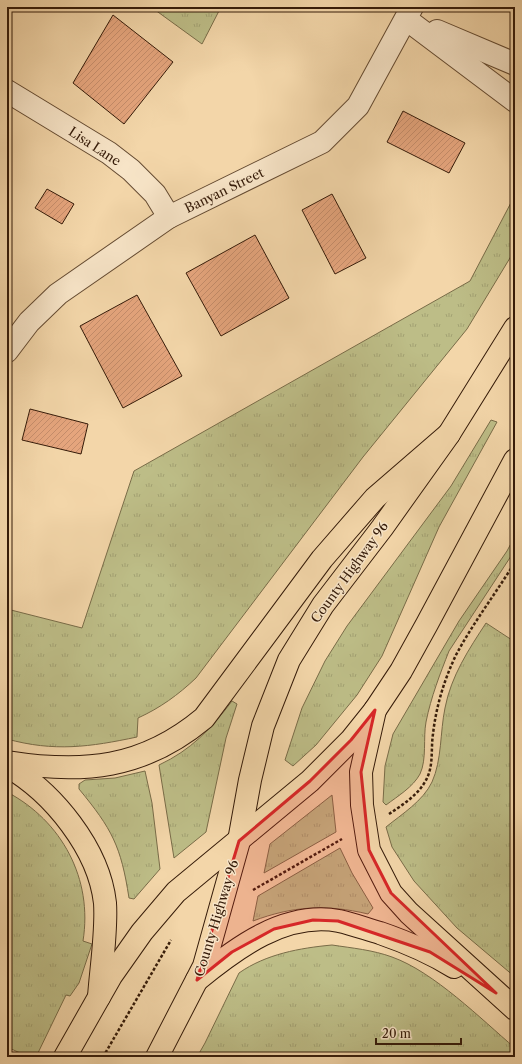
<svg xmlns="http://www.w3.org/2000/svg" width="522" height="1064" font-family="'Libre Caslon Text',serif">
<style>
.grass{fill:url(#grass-tufts);stroke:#796c48}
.building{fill:url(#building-hatch);stroke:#351b09}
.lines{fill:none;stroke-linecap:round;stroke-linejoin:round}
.street-casing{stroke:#644a31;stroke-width:24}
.primary-casing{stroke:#351b09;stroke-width:24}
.highway-casing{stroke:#351b09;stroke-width:24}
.path{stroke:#351b09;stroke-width:2.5;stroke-dasharray:3 2;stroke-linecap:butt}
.street{stroke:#f7e4c7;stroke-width:22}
.primary{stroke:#f3d6a9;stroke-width:22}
.highway{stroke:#f3d6a9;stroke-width:22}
.marked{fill:#d62828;fill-opacity:0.2;stroke:#d62828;stroke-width:3;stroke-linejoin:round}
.labels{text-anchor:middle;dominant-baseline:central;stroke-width:3;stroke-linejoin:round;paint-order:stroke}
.street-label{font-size:13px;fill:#351b09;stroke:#f7e4c7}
</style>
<defs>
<pattern id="grass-tufts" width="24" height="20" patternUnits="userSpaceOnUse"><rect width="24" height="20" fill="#bdbd87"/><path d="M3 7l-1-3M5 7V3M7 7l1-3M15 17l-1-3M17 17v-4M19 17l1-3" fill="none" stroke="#a3a273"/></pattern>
<pattern id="building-hatch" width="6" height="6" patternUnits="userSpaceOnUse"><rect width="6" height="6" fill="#e5a57d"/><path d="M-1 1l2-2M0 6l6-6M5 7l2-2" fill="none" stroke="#c58d6b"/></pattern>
</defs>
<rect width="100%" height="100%" fill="#f3d6a9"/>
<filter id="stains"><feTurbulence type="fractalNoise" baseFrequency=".005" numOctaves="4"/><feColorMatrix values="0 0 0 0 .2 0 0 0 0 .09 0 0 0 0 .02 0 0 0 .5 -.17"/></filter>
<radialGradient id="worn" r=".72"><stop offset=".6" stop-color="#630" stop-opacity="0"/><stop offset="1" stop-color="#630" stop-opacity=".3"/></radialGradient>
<g class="grass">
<polygon points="151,7 221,7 202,44"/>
<path d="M515,195V246L513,253L467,329L363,457L196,678C178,695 160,708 138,718L137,737C90,747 54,752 7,739V609L82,628L134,471L470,281Z"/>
<polygon points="491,420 497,422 439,527 382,656 357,695 316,745 293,766 285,760 302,708 325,661 347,626 451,486"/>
<path d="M515,536V550L449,651C440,674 431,697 426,722C423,738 427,759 420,774C413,787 398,796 386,805L383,802L385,766L393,734L459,621L507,551Z"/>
<path d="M486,623L515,642V977L457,928L414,881L392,847L386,827C402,814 423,801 432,782C442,760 440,732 445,708C451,676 469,649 486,623Z"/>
<path d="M232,701L237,704L226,738L206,832L174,858L159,765C191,750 211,729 232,701Z"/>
<path d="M145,771L152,803L160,869L134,899L129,898C121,846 112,829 79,789V784L85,780L115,778Z"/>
<path d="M7,792C62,821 93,879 83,941L92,944L79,983L70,996L66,995L36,1057H29L7,1047Z"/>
<polygon points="332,795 336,832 264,873 270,844"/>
<path d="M340,848L352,873L373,908L368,914C326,904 293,906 253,921L258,896Z"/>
<path d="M332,945C352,948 373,950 392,957C434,972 481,1019 515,1048V1057H197L205,1043L239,973C266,954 300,948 332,945Z"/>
</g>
<g class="building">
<polygon points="113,15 173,62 124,124 73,83"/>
<polygon points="403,111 465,143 449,173 387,142"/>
<polygon points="47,189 74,204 62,224 35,208"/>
<polygon points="332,194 366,258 335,274 302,210"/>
<polygon points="255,235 289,298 221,336 186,273"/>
<polygon points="137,295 182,376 123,408 80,326"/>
<polygon points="30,409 88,424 81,454 22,440"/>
</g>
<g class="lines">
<defs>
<g id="street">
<polyline points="406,19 515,101"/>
<polyline points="437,31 515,64"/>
<polyline points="7,91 109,153 131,170 155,194 169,217"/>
<polyline points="7,351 29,322 58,294 169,217 322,142 358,106 412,7"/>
</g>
<g id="primary">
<polyline points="65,1057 111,976 142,932 176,892 310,781 351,740 375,710 401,671 427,624 515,460"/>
<polyline points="157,1057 204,966 239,841 250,780 263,726 289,660 323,605 382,528 449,434 515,328"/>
</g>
<g id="highway">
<polyline points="375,710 361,772 362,805 369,850 391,893 409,913 515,1009"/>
<path d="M7,762C83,774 143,769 204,718L322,559L375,498L449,434"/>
<path d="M7,766C53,792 99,849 105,903C107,931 101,968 99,997"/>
<path d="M197,980C236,948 285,911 339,921C353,924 366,929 380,933C406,942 430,952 454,967"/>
</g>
</defs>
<use href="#street" class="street-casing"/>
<use href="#primary" class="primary-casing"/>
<use href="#highway" class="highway-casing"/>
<g class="path">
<path d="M389,814C404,804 423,792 429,773C433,761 431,747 433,734C436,707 444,680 456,655C473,623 496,593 515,562"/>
<polyline points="253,890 342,839"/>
<polyline points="103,1057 171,940"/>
</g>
<use href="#street" class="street"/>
<use href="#primary" class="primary"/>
<use href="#highway" class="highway"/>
</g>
<path class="marked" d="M375,710L361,772L369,850L391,893L496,993L430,952L338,921L313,920L274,929L232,952L197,980L239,841L310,781L351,740Z"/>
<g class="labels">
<g class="street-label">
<text transform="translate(95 146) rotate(33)">Lisa Lane</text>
<text transform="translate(224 190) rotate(-26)">Banyan Street</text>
<text transform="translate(349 572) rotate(-54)">County Highway 96</text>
<text transform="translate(216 918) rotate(-73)">County Highway 96</text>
</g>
</g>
<rect width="522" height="1064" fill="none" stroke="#f3d6a9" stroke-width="24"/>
<rect x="8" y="8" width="506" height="1048" fill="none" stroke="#351b09" stroke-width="2"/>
<rect x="12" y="12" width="498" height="1040" fill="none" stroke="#351b09"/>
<path d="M376 1038v6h85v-6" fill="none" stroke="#351b09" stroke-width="2"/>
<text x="382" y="1038" font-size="12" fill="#351b09" stroke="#f7e4c7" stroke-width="3" paint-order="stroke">20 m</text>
<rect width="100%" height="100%" filter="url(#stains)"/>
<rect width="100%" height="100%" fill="url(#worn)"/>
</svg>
